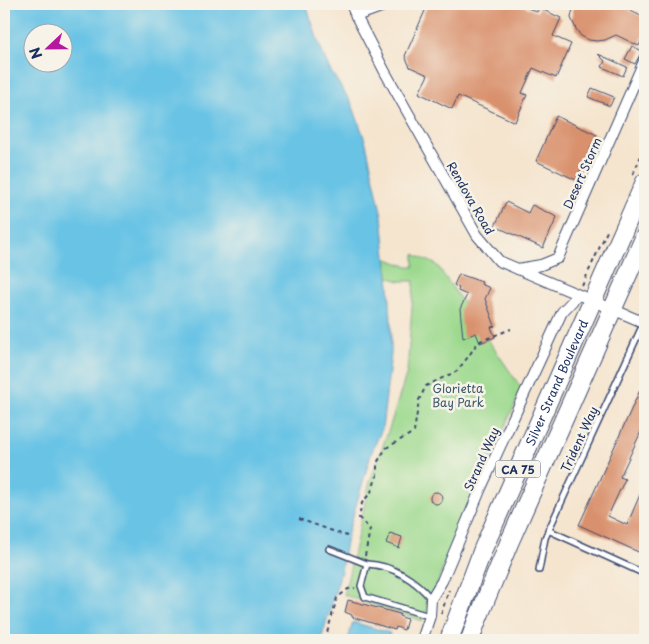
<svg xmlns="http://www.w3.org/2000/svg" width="649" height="644" font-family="'Playpen Sans',sans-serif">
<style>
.green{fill:#9cd98e;stroke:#5c8476}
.water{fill:#67c3e5;stroke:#4179a2;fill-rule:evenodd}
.building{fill:#d9916d}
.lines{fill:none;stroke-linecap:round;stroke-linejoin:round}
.service-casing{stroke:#3c4a6f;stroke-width:8}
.minor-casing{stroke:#3c4a6f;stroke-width:12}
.trunk-casing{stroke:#3c4a6f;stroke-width:20}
.path{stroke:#3c4a6f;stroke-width:2;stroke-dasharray:4 4;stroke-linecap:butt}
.service{stroke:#fff;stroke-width:5}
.minor{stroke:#fff;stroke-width:10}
.trunk{stroke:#fff;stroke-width:18}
.labels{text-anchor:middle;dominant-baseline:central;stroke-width:5;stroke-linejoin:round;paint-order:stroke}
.shield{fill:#f7f3e8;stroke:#5d6a87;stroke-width:1}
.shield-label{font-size:11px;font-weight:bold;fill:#1b2f5e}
.street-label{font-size:12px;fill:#1b2f5e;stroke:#f7f3e8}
.park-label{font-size:12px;fill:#3b5a6a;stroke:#f7f3e8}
</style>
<rect width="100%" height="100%" fill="#f7f3e8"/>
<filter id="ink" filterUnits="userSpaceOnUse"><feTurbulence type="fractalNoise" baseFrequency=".02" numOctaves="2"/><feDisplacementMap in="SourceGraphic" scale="10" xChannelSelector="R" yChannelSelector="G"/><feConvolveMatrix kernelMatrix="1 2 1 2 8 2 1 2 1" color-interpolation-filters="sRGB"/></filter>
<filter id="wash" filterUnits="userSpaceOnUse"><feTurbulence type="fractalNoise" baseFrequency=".0096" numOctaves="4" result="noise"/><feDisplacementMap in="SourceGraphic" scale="20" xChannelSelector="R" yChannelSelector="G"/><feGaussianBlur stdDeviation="1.12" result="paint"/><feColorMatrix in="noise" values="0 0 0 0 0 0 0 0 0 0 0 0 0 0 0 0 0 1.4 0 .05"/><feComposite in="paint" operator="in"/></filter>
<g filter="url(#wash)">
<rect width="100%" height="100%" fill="#f5e5cf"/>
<polygon class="green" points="343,241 403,265 414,267 414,254 437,265 522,389 453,542 423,621 344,595 370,481 390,426 407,372 414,281 399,281 336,257"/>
<g class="water">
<path d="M4,4H306L320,47L330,70L352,104L366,143L382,216L389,286L391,321V354L382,429L372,451L347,536L341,571L321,640H4ZM32,32H62V62H32Z"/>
<polygon points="353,622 390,633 388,640 348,640"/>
</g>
<g id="blocks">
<g class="building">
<polygon points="428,4 519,4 537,12 539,8 561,18 553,36 571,44 556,78 533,68 522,93 527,95 515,122 458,96 452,109 419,93 428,75 410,67 405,56"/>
<polygon points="574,4 620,4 623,7 645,18 645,32 639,46 616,35 605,40 597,41 589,40 581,36 576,29 571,18"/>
<polygon points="632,46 642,51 635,64 625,59"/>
<polygon points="598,54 627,67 623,76 602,67 605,61"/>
<polygon points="592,88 614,97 610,106 588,97"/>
<polygon points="556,116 597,135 576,180 536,161"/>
<polygon points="506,202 528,213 532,205 557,217 543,248 495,226"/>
<polygon points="459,274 482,282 481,284 490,288 485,299 495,326 491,327 495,337 480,343 476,333 463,338 460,309 467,295 458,291 459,288 454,285"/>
<polygon points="645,379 645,423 620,477 625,479 608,516 627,525 645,483 645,555 579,525"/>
<circle cx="436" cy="498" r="6"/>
<polygon points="390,533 402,537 399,548 386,543"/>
<polygon points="348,600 400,614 399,616 407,619 404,630 396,627 395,630 352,617 352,615 345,612"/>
</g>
</g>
</g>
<g filter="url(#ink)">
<use href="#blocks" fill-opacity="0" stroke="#3c4a6f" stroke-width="1"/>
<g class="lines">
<defs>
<g id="service">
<polyline points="548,530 645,574"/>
<polyline points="329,549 367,564"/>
<polyline points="539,570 545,538 644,322"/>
<path d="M429,616L365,597L361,586L367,564C392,565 416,580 431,599"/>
</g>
<g id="minor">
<polyline points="351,4 356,16 385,72 477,235 499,261 645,323"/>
<polyline points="356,16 389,4"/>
<polyline points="518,269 541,265 558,258 645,59"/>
<polyline points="422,640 430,616 431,599 442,581 481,488 562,312 578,295"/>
</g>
<g id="trunk">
<path id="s1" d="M449,640L483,549L645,182"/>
<polyline points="470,640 476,623 509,543 645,236"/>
</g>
</defs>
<use href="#service" class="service-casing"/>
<use href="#minor" class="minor-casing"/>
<use href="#trunk" class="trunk-casing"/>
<g class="path">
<polyline points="633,174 645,147"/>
<polyline points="582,286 608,229"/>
<polyline points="299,519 347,536"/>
<polyline points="365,556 370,529 359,518 362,503 371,492 377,476 377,463 386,448 414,432 419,400 426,386 457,371 468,357 478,342 511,329"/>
<polyline points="441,614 449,590"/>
<polyline points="325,640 337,598 348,589 355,588"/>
</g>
<use href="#service" class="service"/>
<use href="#minor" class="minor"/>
<use href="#trunk" class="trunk"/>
</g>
</g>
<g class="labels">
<rect class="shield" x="495.5" y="460.5" width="45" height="17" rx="4"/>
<g class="shield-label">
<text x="518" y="469">CA 75</text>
</g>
<g class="street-label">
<text transform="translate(582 173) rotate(-66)">Desert Storm</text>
<text transform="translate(471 198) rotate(60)">Rendova Road</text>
<text stroke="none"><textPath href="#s1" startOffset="279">Silver Strand Boulevard</textPath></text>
<text transform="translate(579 439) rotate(-65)">Trident Way</text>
<text transform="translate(481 459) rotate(-66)">Strand Way</text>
</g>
<g class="park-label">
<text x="458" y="388">Glorietta<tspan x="458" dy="14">Bay Park</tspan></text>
</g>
</g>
<rect width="649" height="644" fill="none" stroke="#f7f3e8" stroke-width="20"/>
<g transform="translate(48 48) rotate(248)"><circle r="24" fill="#f7f3e8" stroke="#9fa5b1"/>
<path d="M0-4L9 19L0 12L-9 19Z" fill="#b5179e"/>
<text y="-8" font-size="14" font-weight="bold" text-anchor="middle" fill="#1b2f5e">N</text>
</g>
</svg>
